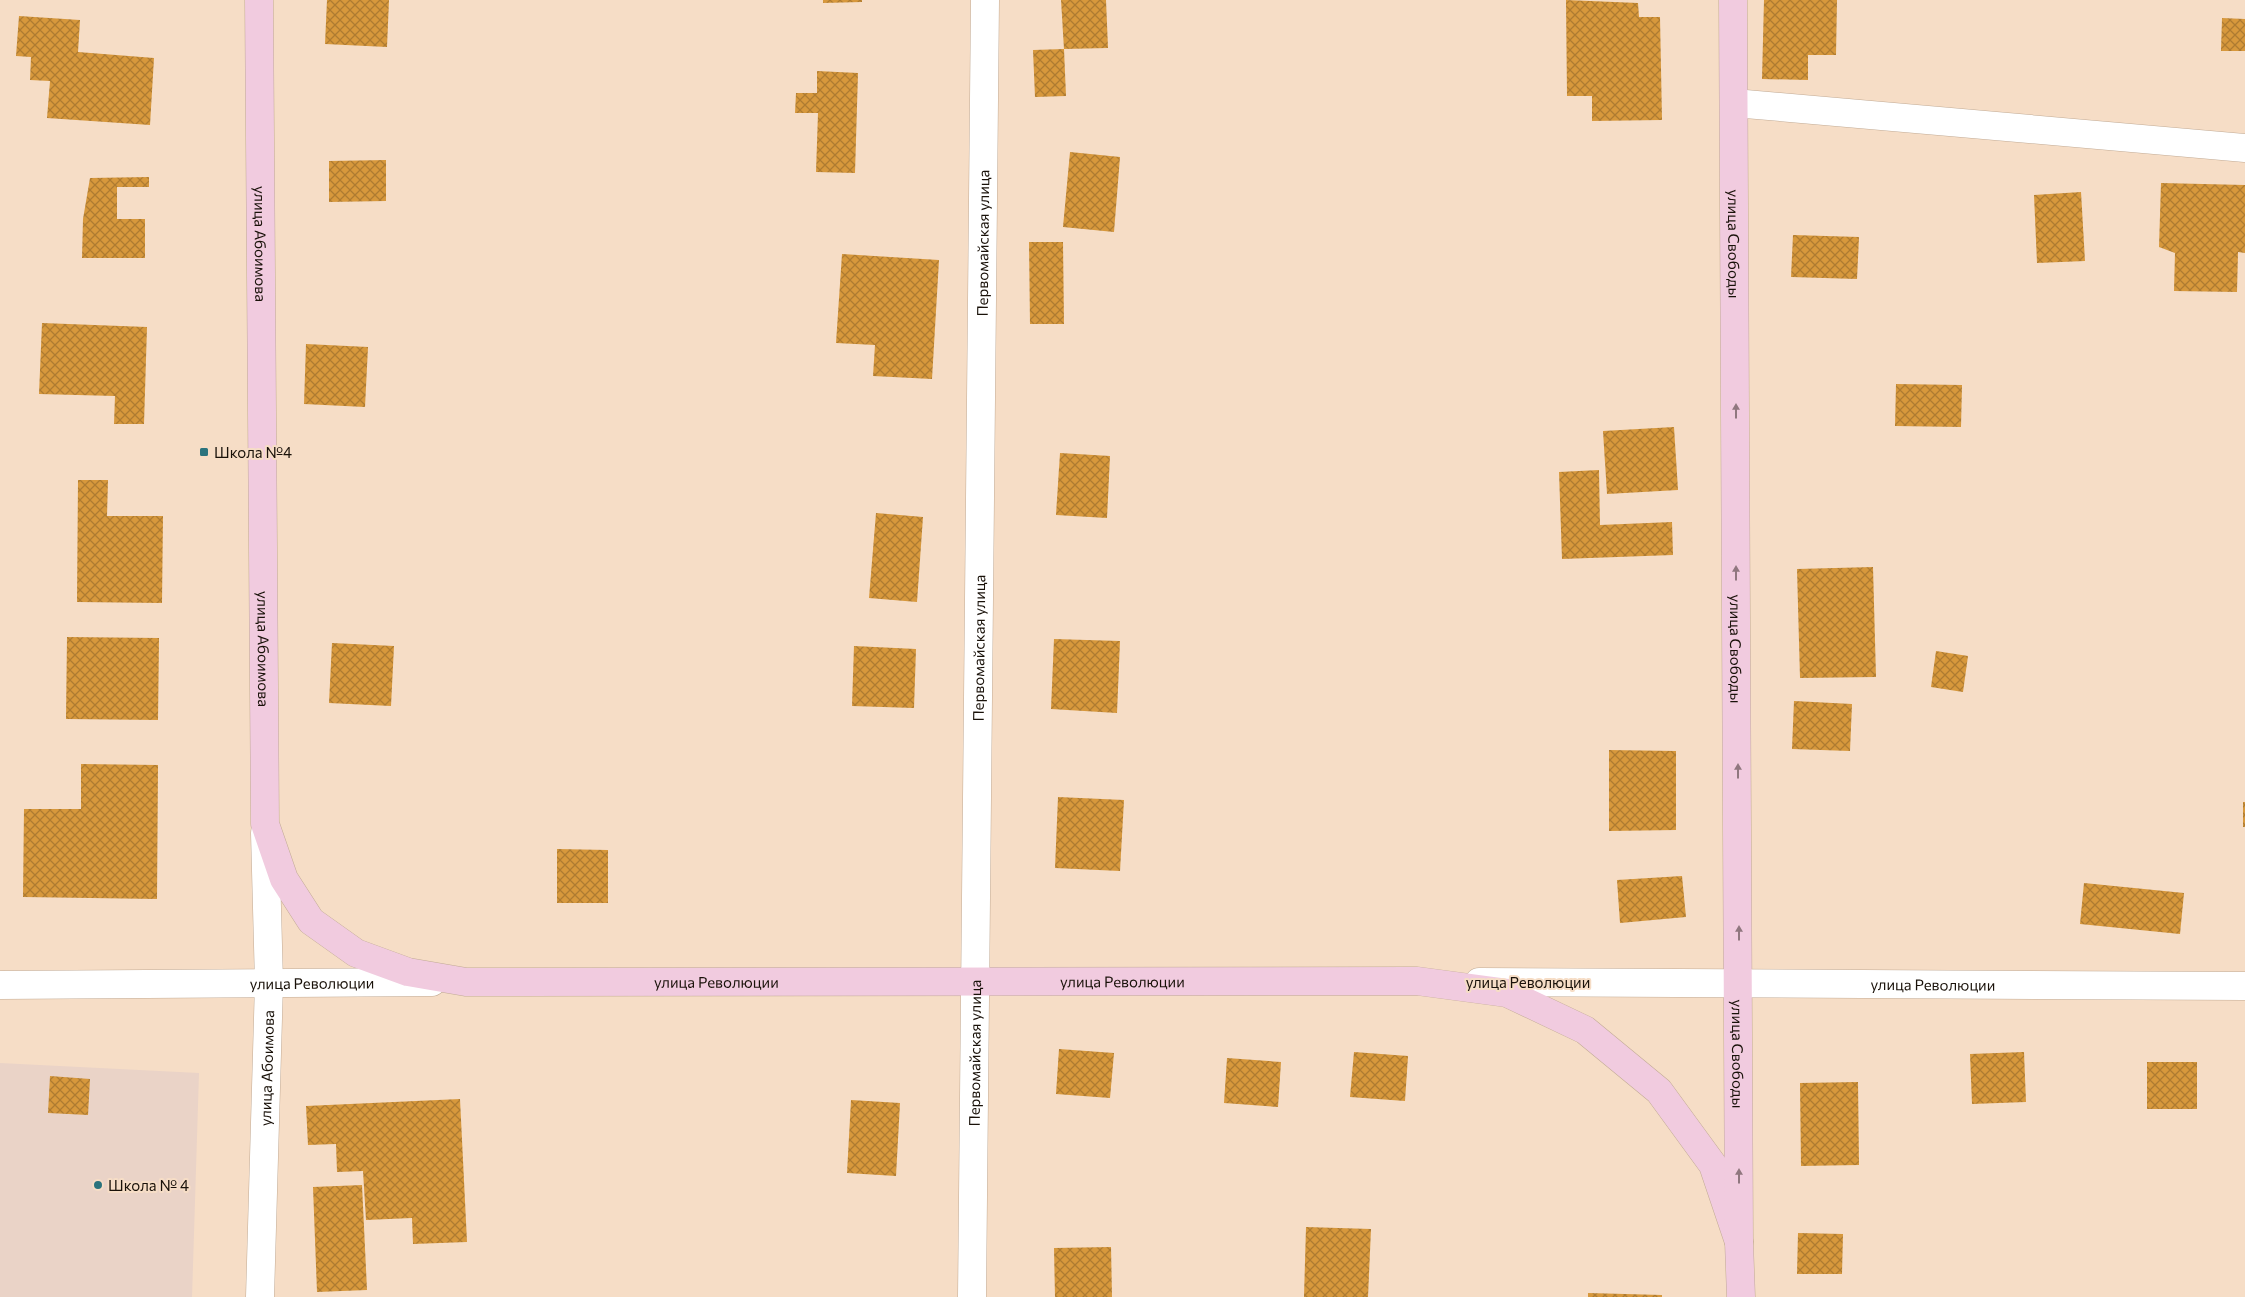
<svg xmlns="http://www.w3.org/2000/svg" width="2245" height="1297" font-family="Commissioner,sans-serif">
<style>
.education{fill:#ead3c7}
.building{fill:url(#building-cross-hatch)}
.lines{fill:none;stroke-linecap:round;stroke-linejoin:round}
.minor-casing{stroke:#c2ab95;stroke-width:29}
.tertiary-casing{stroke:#c2ab95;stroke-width:29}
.secondary-casing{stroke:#c2ab95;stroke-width:29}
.minor{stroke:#fff;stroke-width:28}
.tertiary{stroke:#fff;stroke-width:28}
.secondary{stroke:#f1cbdf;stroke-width:28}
.oneway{fill:#90777f}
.poi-dot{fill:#2b737d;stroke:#f6ddc6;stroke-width:2}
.labels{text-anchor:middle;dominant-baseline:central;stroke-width:4;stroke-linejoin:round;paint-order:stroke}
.street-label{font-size:15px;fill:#191109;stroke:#f6ddc6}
.poi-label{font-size:15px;fill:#191109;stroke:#f6ddc6;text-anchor:start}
</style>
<defs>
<pattern id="building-cross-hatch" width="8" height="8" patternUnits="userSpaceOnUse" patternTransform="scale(1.25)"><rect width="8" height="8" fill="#d7983c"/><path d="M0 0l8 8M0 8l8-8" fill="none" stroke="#ae7b31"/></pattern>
</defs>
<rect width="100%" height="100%" fill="#f6ddc6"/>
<polygon class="education" points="0,1063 199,1073 192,1297 0,1297"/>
<g class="building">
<polygon points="327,0 389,0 387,47 325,44"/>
<polygon points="823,0 862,0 862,2 823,3"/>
<polygon points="1061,0 1106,0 1108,48 1064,49"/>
<polygon points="1566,0 1638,3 1639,17 1660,17 1662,120 1592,121 1592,96 1567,96"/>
<polygon points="1764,0 1837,0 1836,55 1808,55 1808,80 1762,79"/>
<polygon points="19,16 80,20 78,52 154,58 150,125 47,118 50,81 30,80 31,57 16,56"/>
<polygon points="2222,18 2245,19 2245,51 2221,51"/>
<polygon points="1064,49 1066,96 1035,97 1033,50"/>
<polygon points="817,71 858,73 855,173 816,172 818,113 795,113 796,93 817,93"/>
<polygon points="1070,152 1120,157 1114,232 1063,227"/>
<polygon points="386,160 386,201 329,202 329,161"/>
<polygon points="149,177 149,187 117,187 117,219 145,219 145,258 82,258 83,219 90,178"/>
<polygon points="2161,183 2245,185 2245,253 2238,252 2237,292 2174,291 2175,253 2159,247"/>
<polygon points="2081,192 2085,261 2037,263 2034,195"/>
<polygon points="1793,235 1859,237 1857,279 1791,277"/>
<polygon points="1029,242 1063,242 1064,324 1030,324"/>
<polygon points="842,254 939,260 932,379 873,376 875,345 836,343"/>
<polygon points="42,323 147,327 144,424 114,424 115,396 39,394"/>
<polygon points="306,344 368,347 365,407 304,404"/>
<polygon points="1896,384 1962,385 1961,427 1895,426"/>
<polygon points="1674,427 1678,490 1607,494 1603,431"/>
<polygon points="1060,453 1110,456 1107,518 1056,515"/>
<polygon points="1599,470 1600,525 1672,522 1673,555 1562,559 1559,472"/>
<polygon points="78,480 108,480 107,516 163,516 162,603 77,602"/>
<polygon points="876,513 923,517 917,602 869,598"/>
<polygon points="1873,567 1876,677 1800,678 1797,569"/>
<polygon points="67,637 159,638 158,720 66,719"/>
<polygon points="1054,639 1120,641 1117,713 1051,709"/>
<polygon points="332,643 394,646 391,706 329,703"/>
<polygon points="854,646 916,649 914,708 852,706"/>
<polygon points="1936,651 1968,656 1963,692 1931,687"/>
<polygon points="1794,701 1852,704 1850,751 1792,749"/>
<polygon points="1609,750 1676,751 1676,830 1609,831"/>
<polygon points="81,764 158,765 157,899 23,897 24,809 81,809"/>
<polygon points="1058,797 1124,800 1120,871 1055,868"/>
<rect x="2243" y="802" width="2" height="25"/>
<polygon points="557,849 608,850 608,903 557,903"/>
<polygon points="1682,876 1686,917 1620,923 1617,880"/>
<polygon points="2084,883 2184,893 2180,934 2080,924"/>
<polygon points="1059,1049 1114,1053 1110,1098 1056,1094"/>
<polygon points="1354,1052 1408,1056 1405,1101 1350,1097"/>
<polygon points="2024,1052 2026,1102 1972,1104 1970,1054"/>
<polygon points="1227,1058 1281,1062 1278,1107 1224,1103"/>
<rect x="2147" y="1062" width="50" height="47"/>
<polygon points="50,1076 90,1079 88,1115 48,1113"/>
<polygon points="1858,1082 1859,1165 1801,1166 1800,1083"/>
<polygon points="460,1099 467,1242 413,1244 412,1218 366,1220 363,1171 337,1172 336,1144 308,1145 306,1106"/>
<polygon points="851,1100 900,1103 896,1176 847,1173"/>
<polygon points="362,1185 367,1290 317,1292 313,1187"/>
<polygon points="1306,1227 1371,1229 1368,1297 1304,1297"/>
<polygon points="1798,1233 1843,1234 1842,1274 1797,1274"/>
<polygon points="1111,1247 1112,1297 1055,1297 1054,1248"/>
<polygon points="1588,1293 1662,1295 1662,1297 1588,1297"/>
</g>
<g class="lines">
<defs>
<g id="minor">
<polyline points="1734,103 2245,148"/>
<path id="s1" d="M0,985L432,982"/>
<path id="s2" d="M260,1297L269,983L265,833"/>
<path id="s3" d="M972,1297L985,0"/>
</g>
<g id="tertiary">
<path id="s4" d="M1479,982L2245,986"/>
</g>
<g id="secondary">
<path id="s5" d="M259,0L265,824L284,879L311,921L356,953L408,972L466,982L1417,981L1507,993L1585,1030L1659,1091L1713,1165L1739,1242"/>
<path id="s6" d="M1733,0L1739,1242L1741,1297"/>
</g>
</defs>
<use href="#minor" class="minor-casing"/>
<use href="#tertiary" class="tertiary-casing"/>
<use href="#secondary" class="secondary-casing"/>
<use href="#minor" class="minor"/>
<use href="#tertiary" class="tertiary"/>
<use href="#secondary" class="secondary"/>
</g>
<defs><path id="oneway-solid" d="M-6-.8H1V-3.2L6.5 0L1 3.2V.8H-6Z" transform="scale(1.25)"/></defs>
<g class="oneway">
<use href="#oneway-solid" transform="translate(1736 411) rotate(-90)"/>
<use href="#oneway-solid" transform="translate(1736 573) rotate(-90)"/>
<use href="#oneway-solid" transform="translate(1738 771) rotate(-90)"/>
<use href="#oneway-solid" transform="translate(1739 933) rotate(-90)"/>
<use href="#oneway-solid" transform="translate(1739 1176) rotate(-90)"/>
</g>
<g class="poi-dot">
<rect x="199" y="447" width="10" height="10" rx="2.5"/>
<circle cx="98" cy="1185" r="5"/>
</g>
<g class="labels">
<g class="street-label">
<text stroke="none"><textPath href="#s5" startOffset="244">улица Абоимова</textPath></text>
<text stroke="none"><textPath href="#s3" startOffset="1054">Первомайская улица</textPath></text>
<text stroke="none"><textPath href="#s6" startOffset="244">улица Свободы</textPath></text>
<text stroke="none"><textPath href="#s5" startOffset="649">улица Абоимова</textPath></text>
<text stroke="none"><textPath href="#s3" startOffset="649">Первомайская улица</textPath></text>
<text stroke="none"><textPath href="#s6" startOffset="649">улица Свободы</textPath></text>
<text stroke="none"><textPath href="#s5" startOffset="1352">улица Революции</textPath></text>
<text stroke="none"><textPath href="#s5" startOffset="1758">улица Революции</textPath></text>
<text x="1528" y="982">улица Революции</text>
<text stroke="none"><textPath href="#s1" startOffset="312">улица Революции</textPath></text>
<text stroke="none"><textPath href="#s4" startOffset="454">улица Революции</textPath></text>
<text stroke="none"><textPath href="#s3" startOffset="244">Первомайская улица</textPath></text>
<text stroke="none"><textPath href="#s6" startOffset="1054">улица Свободы</textPath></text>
<text stroke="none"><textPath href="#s2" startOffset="229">улица Абоимова</textPath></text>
</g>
<g class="poi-label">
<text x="214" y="452">Школа №4</text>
<text x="108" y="1185">Школа № 4</text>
</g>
</g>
</svg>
